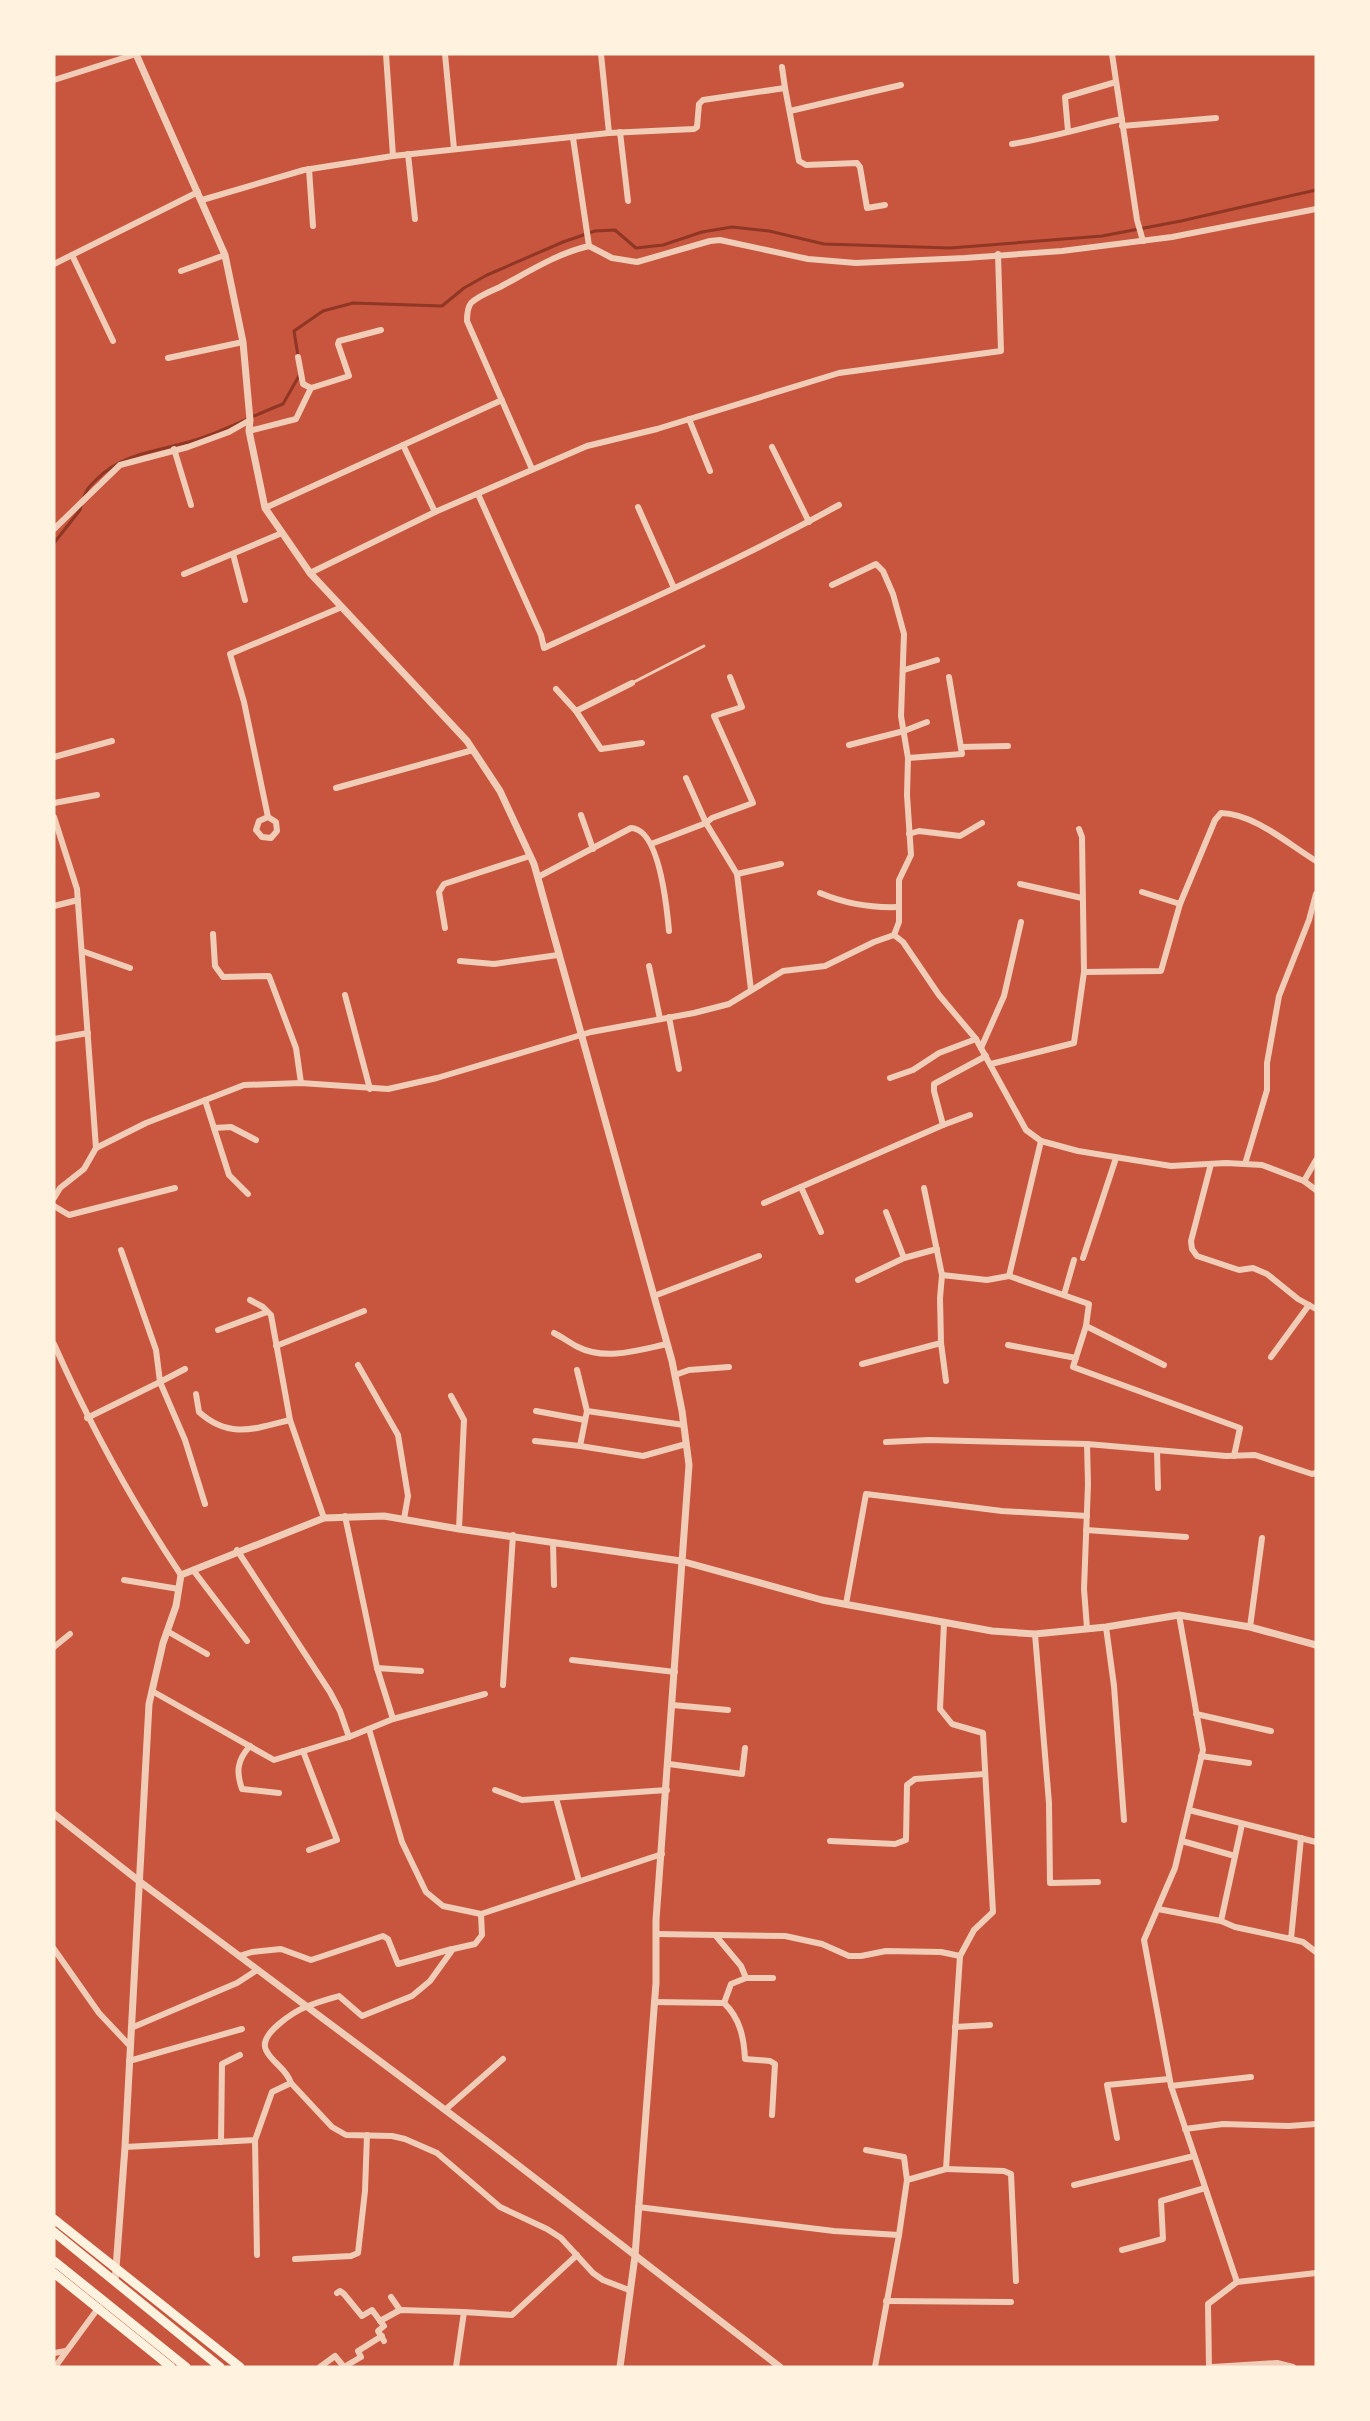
<svg xmlns="http://www.w3.org/2000/svg" width="1370" height="2421" font-family="Montserrat,sans-serif">
<style>
.lines{fill:none;stroke-linecap:round;stroke-linejoin:round}
.stream{stroke:#8f3625;stroke-width:3}
.service{stroke:#f1ccb7;stroke-width:3}
.minor{stroke:#f1ccb7;stroke-width:6}
.tertiary{stroke:#f1ccb7;stroke-width:7}
.trunk{stroke:#fff3e0;stroke-width:9}
</style>
<rect width="100%" height="100%" fill="#c8553d"/>
<g class="lines">
<g class="stream">
<polyline points="298,356 294,331 323,311 353,303 442,306 464,288 487,275 563,242 595,231 615,230 636,248 663,245 702,232 732,227 769,231 824,244 950,248 1102,236 1181,221 1316,190"/>
<path d="M84,497C86,489 91,485 97,479C126,449 170,451 207,436C233,426 257,414 283,404L300,374"/>
<polyline points="54,543 80,510 82,503"/>
</g>
<polyline class="service" points="632,683 704,646"/>
<g class="minor">
<polyline points="386,54 393,156"/>
<polyline points="445,54 454,149"/>
<polyline points="601,54 609,133"/>
<polyline points="1112,54 1137,220 1143,241"/>
<polyline points="782,67 785,88"/>
<polyline points="54,80 136,54"/>
<polyline points="790,111 901,85"/>
<polyline points="1122,126 1216,118"/>
<polyline points="1068,131 1065,97 1116,82"/>
<polyline points="620,132 628,201"/>
<polyline points="573,138 589,246"/>
<path d="M1012,144C1049,138 1085,127 1122,119"/>
<polyline points="408,154 415,219"/>
<polyline points="309,169 313,226"/>
<polyline points="202,200 304,170 393,156 609,133 694,129 697,127 699,104 703,100 785,88 799,161 806,165 857,163 860,167 867,208 885,205"/>
<polyline points="72,255 113,341"/>
<polyline points="54,264 198,192"/>
<polyline points="181,271 225,255"/>
<polyline points="298,357 303,384 311,388"/>
<polyline points="168,358 243,342"/>
<polyline points="689,419 710,471"/>
<polyline points="249,431 296,419 311,388 349,376 338,344 339,341 381,330"/>
<polyline points="403,445 435,512"/>
<polyline points="772,447 809,522"/>
<polyline points="174,449 191,505"/>
<path d="M532,469L467,321C467,315 467,308 471,303C478,296 491,291 500,287C528,272 558,253 589,246L612,258L637,262L710,241L720,240L808,259L856,263L965,258L1062,251L1172,237L1316,209"/>
<path d="M478,494L541,635L544,648C643,603 743,558 839,505"/>
<polyline points="638,507 674,588"/>
<polyline points="265,508 502,400"/>
<polyline points="54,529 120,465 188,447 229,432 250,420"/>
<polyline points="233,554 245,600"/>
<polyline points="310,573 435,512 587,446 657,429 839,373 1001,351 998,254"/>
<polyline points="184,574 282,533"/>
<polyline points="832,585 876,564 883,571 893,594 904,634 901,716 908,758 907,795 911,855 899,880 899,922 894,935"/>
<polyline points="904,670 937,660"/>
<polyline points="556,689 576,711 632,683"/>
<polyline points="576,711 601,749 642,743"/>
<polyline points="849,745 904,731 927,722"/>
<polyline points="961,747 1008,746"/>
<polyline points="54,757 112,741"/>
<polyline points="908,758 962,754 949,677"/>
<polyline points="686,778 706,823 712,818 753,803 714,716 742,707 730,677"/>
<polyline points="336,788 473,750"/>
<polyline points="54,803 97,795"/>
<polyline points="581,815 593,849"/>
<polyline points="54,817 77,889 96,1148"/>
<polyline points="268,817 244,702 230,654 342,607"/>
<polygon points="268,817 276,822 277,831 271,838 262,837 256,830 259,821"/>
<polyline points="1079,829 1082,837 1084,972"/>
<polyline points="909,834 919,831 960,836 982,823"/>
<polyline points="651,844 706,823 737,874 751,990"/>
<polyline points="737,874 781,864"/>
<path d="M538,877L631,828C660,829 667,909 669,931"/>
<polyline points="1020,884 1082,898"/>
<path d="M820,893C846,904 870,908 898,907"/>
<path d="M1180,904L1215,820L1221,813C1255,814 1288,844 1316,861"/>
<polyline points="54,906 78,900"/>
<polyline points="445,928 439,892 444,884 530,856"/>
<polyline points="213,934 215,966 223,977 269,976 296,1048 301,1083"/>
<polyline points="82,951 130,968"/>
<polyline points="460,961 494,964 558,955"/>
<polyline points="649,966 660,1019"/>
<polyline points="345,995 370,1089"/>
<polyline points="669,1017 679,1069"/>
<polyline points="54,1039 88,1033"/>
<polyline points="981,1048 1004,996 1021,922"/>
<polyline points="991,1064 1074,1043 1084,972 1161,971 1180,904 1142,892"/>
<polyline points="890,1078 913,1070 939,1053 976,1039"/>
<polyline points="205,1100 229,1175 248,1194"/>
<polyline points="943,1125 970,1115"/>
<polyline points="214,1128 231,1127 256,1140"/>
<polyline points="1211,1164 1191,1241 1192,1249 1197,1256 1239,1270 1253,1268 1267,1274 1298,1299 1316,1309"/>
<polyline points="1245,1164 1267,1090 1267,1063 1279,996 1309,920 1316,894"/>
<polyline points="1304,1181 1316,1160"/>
<polyline points="801,1187 821,1232"/>
<polyline points="924,1188 942,1275"/>
<polyline points="54,1198 60,1188 84,1169 96,1148 146,1123 244,1085 301,1083 388,1089 437,1078 591,1032 694,1013 729,1004 783,971 825,966 874,942 894,935 903,942 939,995 976,1039 1026,1130 1041,1141 1078,1151 1171,1166 1226,1163 1262,1165 1304,1181 1316,1190"/>
<polyline points="764,1203 943,1125 934,1091 934,1084 986,1056"/>
<polyline points="54,1206 69,1215 175,1188"/>
<polyline points="886,1212 904,1258"/>
<polyline points="121,1250 156,1350 160,1382 185,1369"/>
<polyline points="1083,1258 1116,1158"/>
<polyline points="1009,1276 1089,1304 1086,1326 1073,1367 1240,1428 1234,1456"/>
<polyline points="858,1280 904,1258 937,1249"/>
<polyline points="1064,1295 1074,1260"/>
<polyline points="654,1296 759,1256"/>
<polyline points="250,1300 263,1307 271,1315 290,1420 324,1518"/>
<polyline points="1086,1326 1164,1365"/>
<polyline points="218,1330 267,1312"/>
<path d="M554,1333C562,1337 570,1343 578,1347C605,1361 639,1350 667,1344"/>
<polyline points="941,1343 946,1381"/>
<path d="M54,1344C90,1425 131,1501 181,1575"/>
<polyline points="1008,1345 1076,1358"/>
<polyline points="276,1346 364,1311"/>
<polyline points="1271,1357 1309,1305"/>
<polyline points="862,1364 941,1343 940,1298 942,1275 987,1280 1009,1276 1041,1141"/>
<polyline points="358,1365 398,1435 408,1496 404,1519"/>
<polyline points="577,1370 587,1411 684,1425"/>
<polyline points="675,1375 689,1370 729,1367"/>
<path d="M196,1394L199,1412C229,1439 254,1429 290,1420"/>
<polyline points="451,1396 464,1420 459,1529"/>
<polyline points="536,1411 585,1420"/>
<polyline points="587,1411 580,1446 643,1456 686,1444"/>
<polyline points="87,1418 160,1382 185,1440 205,1504"/>
<polyline points="535,1441 580,1446"/>
<polyline points="886,1442 929,1440 1087,1444"/>
<polyline points="1157,1451 1158,1488"/>
<polyline points="345,1516 377,1668 393,1719 485,1694"/>
<polyline points="1086,1530 1186,1537"/>
<polyline points="553,1542 554,1585"/>
<polyline points="237,1550 330,1692 340,1711 349,1737"/>
<polyline points="193,1570 247,1641"/>
<polyline points="124,1580 179,1589"/>
<polyline points="846,1604 866,1494 1002,1511 1087,1516"/>
<polyline points="1179,1615 1203,1750 1175,1868 1144,1940 1171,2086 1237,2282"/>
<polyline points="1106,1627 1114,1686 1124,1820"/>
<polyline points="1250,1627 1262,1538"/>
<polyline points="1087,1628 1084,1589 1088,1484 1087,1444 1226,1456 1255,1455 1312,1474 1316,1473"/>
<polyline points="167,1631 207,1654"/>
<polyline points="1035,1634 1049,1803 1050,1883 1098,1882"/>
<polyline points="54,1647 70,1634"/>
<polyline points="572,1660 675,1672"/>
<polyline points="377,1668 421,1671"/>
<polyline points="503,1685 513,1535"/>
<polyline points="152,1691 274,1760 349,1737 393,1719"/>
<polyline points="672,1705 728,1710"/>
<polyline points="1196,1714 1271,1731"/>
<polyline points="369,1729 402,1842 426,1892 443,1906 481,1914 662,1854"/>
<path d="M250,1746C237,1760 236,1772 242,1789L279,1793"/>
<polyline points="303,1751 337,1840 309,1850"/>
<polyline points="1201,1756 1249,1763"/>
<polyline points="669,1764 742,1774 745,1748"/>
<polyline points="495,1790 522,1800 667,1790"/>
<polyline points="556,1798 579,1881"/>
<polyline points="1189,1810 1316,1842"/>
<polyline points="1242,1824 1221,1921 1235,1927 1291,1939 1301,1838"/>
<polyline points="830,1841 895,1844 906,1840 907,1785 915,1779 985,1774"/>
<polyline points="1182,1841 1235,1856"/>
<polyline points="1158,1909 1221,1921"/>
<polyline points="656,1934 785,1936 822,1944 849,1956 861,1956 886,1951 941,1952 960,1956"/>
<polyline points="716,1936 741,1966 746,1978 731,1984 724,2003"/>
<polyline points="1291,1939 1303,1942 1316,1952"/>
<polyline points="54,1949 99,2013 130,2046"/>
<polyline points="239,1956 252,1952 281,1949 311,1960 383,1936 388,1939 398,1964 452,1949"/>
<polyline points="746,1978 773,1978"/>
<path d="M654,2002L724,2003C740,2018 744,2038 745,2059L770,2061L775,2064L772,2115"/>
<polyline points="955,2027 990,2025"/>
<polyline points="131,2028 237,1983 257,1970"/>
<polyline points="129,2061 242,2029"/>
<path d="M291,2083C286,2068 272,2063 266,2050C258,2034 295,2011 308,2006C318,2002 329,1999 339,1996L362,2016L412,1996L430,1981L453,1949L475,1944L482,1935L481,1914"/>
<polyline points="1171,2086 1251,2077"/>
<polyline points="445,2110 503,2059"/>
<polyline points="1185,2129 1223,2124 1289,2126 1316,2124"/>
<polyline points="1117,2138 1107,2085 1169,2079"/>
<polyline points="255,2140 257,2255"/>
<polyline points="221,2142 222,2064 240,2055"/>
<polyline points="125,2147 255,2140 272,2092 291,2083 332,2127 346,2135 392,2136 405,2139 437,2153 500,2207 547,2229 561,2238 593,2273 603,2280 629,2290"/>
<polyline points="866,2150 904,2157 907,2180"/>
<polyline points="946,2169 1004,2171 1011,2174 1016,2281"/>
<polyline points="1074,2185 1194,2156"/>
<polyline points="638,2207 834,2231 899,2235"/>
<polyline points="1122,2250 1163,2239 1161,2201 1205,2188"/>
<polyline points="295,2259 351,2256 358,2253 365,2191 367,2135"/>
<polyline points="337,2293 340,2291 344,2294 362,2316 372,2310 384,2326 378,2331 384,2341"/>
<polyline points="391,2297 400,2310"/>
<polyline points="886,2301 1011,2302"/>
<polyline points="380,2321 400,2310 464,2312"/>
<polyline points="54,2353 66,2351"/>
<polyline points="55,2367 99,2307"/>
<polyline points="320,2367 335,2356 344,2367 361,2357 358,2351 382,2336"/>
<polyline points="456,2367 464,2312 512,2315 577,2255"/>
<polyline points="875,2367 899,2235 907,2180 946,2169 960,1956 974,1930 993,1912 983,1733 952,1724 940,1709 944,1623"/>
<polyline points="1209,2367 1208,2304 1237,2282 1316,2273"/>
<polyline points="1212,2367 1277,2363 1293,2367"/>
</g>
<g class="tertiary">
<polyline points="136,54 225,255 243,342 250,420 249,431 265,508 310,573 467,741 500,791 534,864 672,1361 682,1411 689,1465 656,1920 656,1983 635,2256 620,2367"/>
<polyline points="54,1814 139,1881 488,2142 780,2367"/>
<polyline points="115,2282 125,2147 149,1704 163,1643 176,1606 181,1575 324,1518 384,1516 459,1529 681,1561 822,1600 992,1631 1035,1634 1106,1627 1179,1615 1250,1627 1316,1645"/>
</g>
<g class="trunk">
<polyline points="54,2219 240,2367"/>
<polyline points="54,2232 220,2367"/>
<polyline points="54,2261 186,2367"/>
<polyline points="54,2273 171,2367"/>
</g>
</g>
<rect width="1370" height="2421" fill="none" stroke="#fff3e0" stroke-width="111"/>
</svg>
